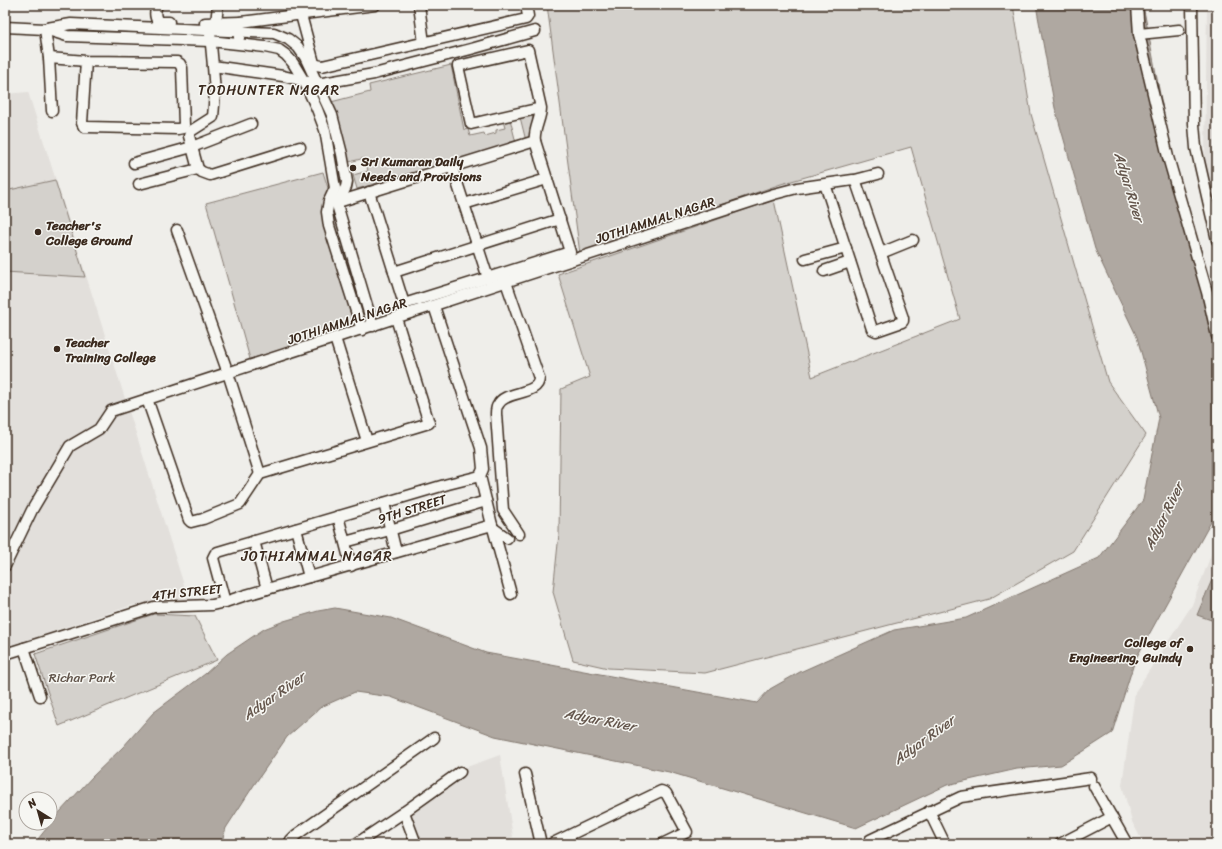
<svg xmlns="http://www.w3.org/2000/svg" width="1222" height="849" font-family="Sriracha,sans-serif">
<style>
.built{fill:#e2dfdb}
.green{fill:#d4d1cc;stroke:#887e75}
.water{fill:#afa8a1;stroke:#81766d}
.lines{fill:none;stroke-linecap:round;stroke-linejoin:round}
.minor-casing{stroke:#3b2a1e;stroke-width:13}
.minor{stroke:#f6f6f2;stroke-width:10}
.poi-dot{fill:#3b2a1e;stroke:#f6f6f2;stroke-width:1.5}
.labels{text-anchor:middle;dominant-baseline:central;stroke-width:3;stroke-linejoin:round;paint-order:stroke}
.poi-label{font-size:13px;font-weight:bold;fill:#3b2a1e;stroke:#f6f6f2;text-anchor:start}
.street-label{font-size:13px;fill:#3b2a1e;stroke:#f6f6f2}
.park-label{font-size:13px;fill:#61544a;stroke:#f6f6f2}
.neighbourhood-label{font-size:14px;letter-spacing:1px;fill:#3b2a1e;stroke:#f6f6f2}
.water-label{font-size:14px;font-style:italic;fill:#64564c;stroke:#f6f6f2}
</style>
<rect width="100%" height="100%" fill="#efeeea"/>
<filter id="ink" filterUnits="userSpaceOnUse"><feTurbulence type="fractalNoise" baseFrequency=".025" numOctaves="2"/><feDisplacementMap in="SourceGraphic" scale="8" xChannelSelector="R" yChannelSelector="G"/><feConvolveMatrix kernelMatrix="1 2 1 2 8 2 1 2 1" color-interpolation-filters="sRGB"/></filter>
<g filter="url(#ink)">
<g class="built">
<polygon points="1207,5 1217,5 1217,232 1205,159"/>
<polygon points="28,92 190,604 133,605 5,647 5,94"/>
<polygon points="1217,539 1217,844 1144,844 1132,822 1122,785 1135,692 1192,605"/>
<polygon points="500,755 513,837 495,842 493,844 419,844 408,814 462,778 464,768"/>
</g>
<g class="green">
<polygon points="547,5 1013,5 1031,114 1108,382 1146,435 1073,551 989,599 705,673 608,668 573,660 553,592 559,534 561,389 590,377 558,274 774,200 812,377 960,319 911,147 781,184 580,254"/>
<polygon points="451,65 464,130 468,129 470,136 484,133 485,136 496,133 496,130 505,128 503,121 510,119 516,143 357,189 353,175 368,171 365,158 349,162 331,102 370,92 369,85"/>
<path d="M531,114C536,122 532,135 526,141L520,117Z"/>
<polygon points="323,172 370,323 250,359 206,203"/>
<polygon points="55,180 85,277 5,272 5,191"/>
<polygon points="154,614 195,616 217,660 59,726 35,654"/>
</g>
<g class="water">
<polygon points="1036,5 1143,5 1170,147 1217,349 1217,511 1135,660 1112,733 1084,751 1061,765 1017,769 947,785 856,828 669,772 495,736 391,697 355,692 321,707 287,737 254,785 226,828 221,844 34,844 59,813 92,777 123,747 153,713 205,674 227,654 264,629 284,621 318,611 335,608 391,618 486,653 757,703 770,689 800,672 858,646 894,630 966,618 1099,558 1143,500 1159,418 1137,337 1095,249 1055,108"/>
<polygon points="1217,568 1217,622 1197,615"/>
</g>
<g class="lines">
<defs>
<g id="minor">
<path d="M157,5C155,11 154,16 158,22H169"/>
<polyline points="419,5 424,43"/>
<polyline points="1137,5 1139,34 1168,157 1207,292 1217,336"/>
<polyline points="1192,5 1194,124 1196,148 1217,240"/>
<polyline points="301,15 314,63 317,65 322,66 526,19 528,16 526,5"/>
<polyline points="205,23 241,22"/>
<polyline points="216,23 218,5"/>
<polyline points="5,27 45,29 67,36 210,41 265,47 279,50 286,55 293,63 304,81 317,109 325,130 335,188 329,201 327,212 329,226 362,330"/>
<polyline points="47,28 71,24 274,33 288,39 298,47 305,57 332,115 342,154 347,182 346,187 338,203 338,208 373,326"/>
<polyline points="45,29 49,58 52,111"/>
<polyline points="210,34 213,66 283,76 317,84 374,74 471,49 535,31"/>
<polyline points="1139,34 1179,30"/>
<polyline points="239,38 241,22 375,5"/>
<polyline points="49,58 86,61 177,62 180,64 182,68 184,125 183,128 178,129 87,127 84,127 82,123 86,61"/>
<polyline points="213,66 215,93 213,117 191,131 189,136 198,169 202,172 210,175 300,147"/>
<polyline points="134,163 192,147 251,124"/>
<polyline points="452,167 488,278"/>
<polyline points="855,180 878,174"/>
<polyline points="139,184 198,169"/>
<path d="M369,192L404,304L570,252L535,141C533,130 541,119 541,108L528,50L458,66L471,124L541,108"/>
<polyline points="338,202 535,141"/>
<polyline points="464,204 547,179"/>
<polyline points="177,230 228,373 260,474"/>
<polyline points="881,253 913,240"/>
<polyline points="805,259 846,248"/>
<polyline points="824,271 850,262"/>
<polyline points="394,272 560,219"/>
<path d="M506,282L539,378C539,396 504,390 498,405C496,407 496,411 496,414L503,510L519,534"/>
<polyline points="434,306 481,448 483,469 480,476"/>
<polyline points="335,338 367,441"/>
<polyline points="147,399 189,520 191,522 203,519 240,504 260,474 429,423 396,318"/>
<polyline points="384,503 396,552"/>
<polyline points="338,516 351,566"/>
<polyline points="493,528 511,594"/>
<polyline points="296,529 309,577"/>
<polyline points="254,541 267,589"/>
<polyline points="345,542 390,530 486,501"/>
<polyline points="5,566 32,510 70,446 99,429 111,411 774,194 797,188 853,180 856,182 903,318 903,321 902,322 876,331 872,329 825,184"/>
<polyline points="225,602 213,558 215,554 218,552 448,484 480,476 492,525"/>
<polyline points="24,648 40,696"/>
<polyline points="5,654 154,607 212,605 225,602 246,595 492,525 493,528 507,538"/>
<polyline points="525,774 541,844"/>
<polyline points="1094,786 1127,844"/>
<polyline points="929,811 945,844"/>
<polyline points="404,812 416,844"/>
<polyline points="870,840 961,797 1091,778"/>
<polyline points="289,844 291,840 296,835 434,738"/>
<polyline points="356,844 404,812 460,772"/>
<polyline points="551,844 661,791 666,793 687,832 662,844"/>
<polyline points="1060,844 1112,817"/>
</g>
</defs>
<use href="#minor" class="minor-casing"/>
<use href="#minor" class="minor"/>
</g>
</g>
<g class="poi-dot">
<circle cx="353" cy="168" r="4"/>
<circle cx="38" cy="232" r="4"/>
<circle cx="57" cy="349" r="4"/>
<circle cx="1190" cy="649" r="4"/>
</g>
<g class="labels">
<g class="poi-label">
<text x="361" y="161">Sri Kumaran Daily<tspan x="361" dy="15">Needs and Provisions</tspan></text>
<text x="46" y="225">Teacher's<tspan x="46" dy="15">College Ground</tspan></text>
<text x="65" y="342">Teacher<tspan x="65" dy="15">Training College</tspan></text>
<text x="1182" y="642" text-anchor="end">College of<tspan x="1182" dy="15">Engineering, Guindy</tspan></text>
</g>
<g class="street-label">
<text transform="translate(655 220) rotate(-18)">JOTHIAMMAL NAGAR</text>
<text transform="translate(347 321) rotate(-18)">JOTHIAMMAL NAGAR</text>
<text transform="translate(412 509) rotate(-17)">9TH STREET</text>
<text transform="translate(187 592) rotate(-6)">4TH STREET</text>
</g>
<g class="park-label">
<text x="82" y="677">Richar Park</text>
</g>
<g class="neighbourhood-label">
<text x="269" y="90">TODHUNTER NAGAR</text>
<text x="317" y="556">JOTHIAMMAL NAGAR</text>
</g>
<g class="water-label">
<text transform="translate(1129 187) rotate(73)">Adyar River</text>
<text transform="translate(1164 516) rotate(-64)">Adyar River</text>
<text transform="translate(274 696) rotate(-35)">Adyar River</text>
<text transform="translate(600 720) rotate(11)">Adyar River</text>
<text transform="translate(924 740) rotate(-36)">Adyar River</text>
</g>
</g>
<rect width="1222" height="849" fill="none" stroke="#f6f6f2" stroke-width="20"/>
<rect x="10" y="10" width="1202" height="829" fill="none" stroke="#3b2a1e" stroke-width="1.5" filter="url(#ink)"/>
<g transform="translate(38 811) rotate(323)"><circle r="19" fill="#f6f6f2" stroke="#aba49d"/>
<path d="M0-3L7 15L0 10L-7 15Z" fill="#3b2a1e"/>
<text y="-6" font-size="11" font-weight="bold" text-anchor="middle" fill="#3b2a1e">N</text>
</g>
</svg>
